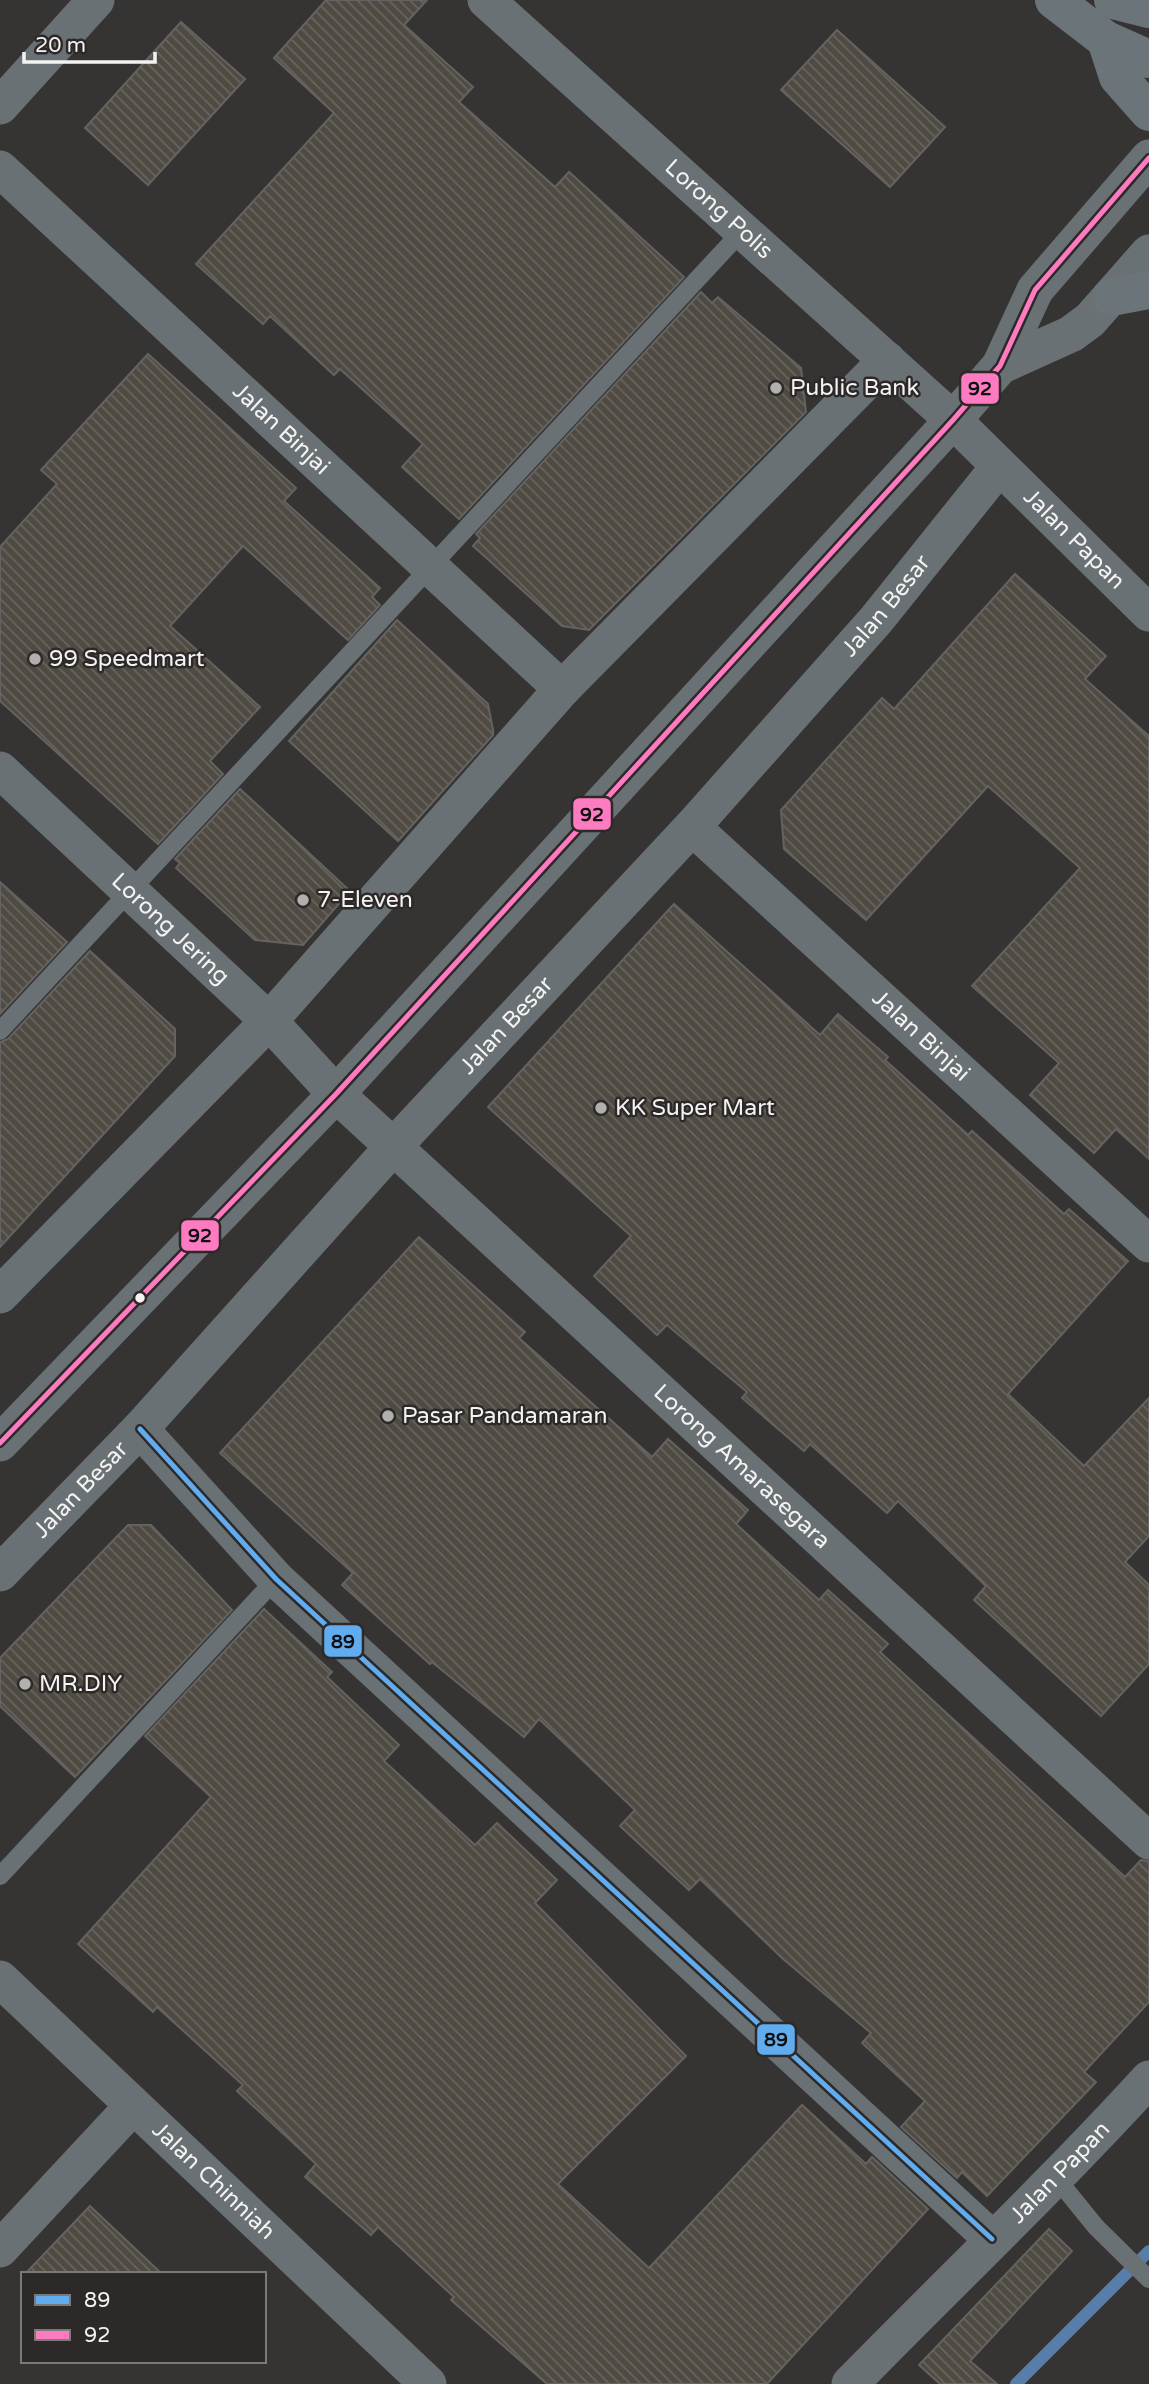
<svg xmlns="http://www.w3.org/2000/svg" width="1149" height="2384" font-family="'Varela Round',sans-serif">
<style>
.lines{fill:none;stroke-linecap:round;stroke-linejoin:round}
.stream{stroke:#587daa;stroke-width:12}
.building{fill:url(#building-back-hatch);stroke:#646362;stroke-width:2}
.lane{stroke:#697175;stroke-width:18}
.street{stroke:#697175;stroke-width:37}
.secondary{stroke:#6b7478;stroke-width:38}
.bus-1-casing{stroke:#2c2928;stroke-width:10}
.bus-2-casing{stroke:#2c2928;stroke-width:10}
.bus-1{stroke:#60acee;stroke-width:5}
.bus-2{stroke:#fe7ac1;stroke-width:5}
.poi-dot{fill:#b2b0af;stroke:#2c2928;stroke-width:2.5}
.bus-dot{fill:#f5f3f2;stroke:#2c2928;stroke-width:2.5}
.labels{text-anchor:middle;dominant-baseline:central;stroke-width:5;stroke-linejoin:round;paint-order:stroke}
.street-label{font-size:23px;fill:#f5f3f2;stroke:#2c2928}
.poi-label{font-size:23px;fill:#f5f3f2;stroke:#2c2928;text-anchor:start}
.line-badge{stroke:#2c2928;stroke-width:2.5}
.pale-badge-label{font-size:19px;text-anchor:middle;font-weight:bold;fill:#111}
</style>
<defs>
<pattern id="building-back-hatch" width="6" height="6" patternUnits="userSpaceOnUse" patternTransform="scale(1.75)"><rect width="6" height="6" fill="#4f4a42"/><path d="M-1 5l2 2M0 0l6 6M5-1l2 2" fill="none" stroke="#69655e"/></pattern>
</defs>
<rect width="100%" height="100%" fill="#353433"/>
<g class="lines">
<polyline class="stream" points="1016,2384 1149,2251"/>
</g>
<g class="building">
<polygon points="326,0 427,0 404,25 473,87 459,102 555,187 569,172 684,277 459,519 402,467 423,444 340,369 334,375 270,316 263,324 196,264 334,113 274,58"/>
<polygon points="181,22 245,79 148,185 85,128"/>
<polygon points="837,30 945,127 890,187 781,90"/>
<polygon points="701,292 712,303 718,297 801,368 806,412 589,630 562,626 473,546 480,538 476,534"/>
<polygon points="148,354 296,488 284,501 380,588 372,597 380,605 348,640 243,546 170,626 260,707 210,761 223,774 158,844 0,701 0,547 57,484 41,470"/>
<polygon points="1015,574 1106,656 1085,679 1149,736 1149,1159 1116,1129 1094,1153 1030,1095 1059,1063 972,986 1080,868 988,786 866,920 784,849 781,810 882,698 894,709"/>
<polygon points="397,620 488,704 493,730 493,735 398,841 289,741"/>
<polygon points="240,789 350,891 303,945 255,940 176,868 180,863 175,859"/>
<polygon points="0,882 67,942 0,1014"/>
<polygon points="674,904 820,1035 838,1014 888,1057 885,1060 968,1135 972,1131 1064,1214 1069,1209 1128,1261 1008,1394 1084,1466 1149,1398 1149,1536 1125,1562 1149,1585 1149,1664 1101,1716 974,1600 986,1586 898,1501 887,1513 810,1444 804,1451 742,1398 747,1392 667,1325 657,1335 594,1276 631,1236 488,1107"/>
<polygon points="90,951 175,1029 175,1056 0,1247 0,1042 8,1039"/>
<polygon points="419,1237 525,1332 519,1338 652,1457 668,1439 748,1510 736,1524 819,1600 828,1590 888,1644 880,1652 1125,1877 1141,1860 1149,1861 1149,2002 1084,2072 1096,2082 987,2196 962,2172 957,2178 901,2127 925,2101 862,2043 871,2033 782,1958 700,1879 689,1890 620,1826 635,1810 539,1719 524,1737 432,1662 430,1664 342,1585 353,1573 220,1453"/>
<polygon points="128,1525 151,1525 232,1610 75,1777 0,1706 0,1658"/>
<polygon points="264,1609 332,1672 327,1677 399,1745 384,1761 475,1845 497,1823 557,1880 535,1903 686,2056 558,2184 649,2268 802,2105 866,2164 872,2157 928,2209 767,2384 547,2384 451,2300 454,2297 378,2227 371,2235 305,2177 316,2164 237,2091 243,2085 157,2007 153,2012 78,1944 211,1797 145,1736"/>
<polygon points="90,2206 162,2274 25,2274"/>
<polygon points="1049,2229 1072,2251 970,2361 997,2384 940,2384 919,2365"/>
</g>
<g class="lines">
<g class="lane">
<polyline points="0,1031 743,230"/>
<polyline points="0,1876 276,1579"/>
<polyline points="1057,2179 1096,2227 1149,2279"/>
</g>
<g class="street">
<path id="s1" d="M486,0L953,420L1149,613"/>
<polyline points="0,106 96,0"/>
<path id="s2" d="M0,169L562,689"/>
<polyline points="1000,366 1071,334 1090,320 1149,253"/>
<path id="s3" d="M0,770L269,1021L336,1094L1149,1841"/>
<path id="s4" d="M692,827L1149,1244"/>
<polyline points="0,1295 269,1021 562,689 887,360"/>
<polyline points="140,1429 276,1579 992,2239"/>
<polyline points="0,1443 336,1094 953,420 1000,366 1035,290 1149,158"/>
<path id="s5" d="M0,1573L140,1429L393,1147L692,827L876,620L998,468"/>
<path id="s6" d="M0,1979L428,2384"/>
<polyline points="0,2249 133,2106"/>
<path id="s7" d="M850,2384C950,2282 1053,2184 1149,2079"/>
</g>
<g class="secondary">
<polyline points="1054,0 1106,40 1149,59"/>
<polyline points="1113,0 1149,9"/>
<polyline points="1106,40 1118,77 1149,112"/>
<polyline points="1111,297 1149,290"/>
</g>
<defs>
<polyline id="bus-1" points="140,1429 276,1579 992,2239"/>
<polyline id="bus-2" points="0,1443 336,1094 953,420 1000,366 1035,290 1149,158"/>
</defs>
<use href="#bus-1" class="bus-1-casing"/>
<use href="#bus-2" class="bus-2-casing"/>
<use href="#bus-1" class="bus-1"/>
<use href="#bus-2" class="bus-2"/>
</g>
<g class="poi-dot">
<circle cx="776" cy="388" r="7"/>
<circle cx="35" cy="659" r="7"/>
<circle cx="303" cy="900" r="7"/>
<circle cx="601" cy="1108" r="7"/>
<circle cx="388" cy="1416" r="7"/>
<circle cx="25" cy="1684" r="7"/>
</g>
<circle class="bus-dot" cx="140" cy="1298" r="6"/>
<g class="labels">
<g class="street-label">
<text stroke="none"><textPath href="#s1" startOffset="313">Lorong Polis</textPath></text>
<text stroke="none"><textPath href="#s2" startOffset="383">Jalan Binjai</textPath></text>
<text stroke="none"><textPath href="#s1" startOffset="798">Jalan Papan</textPath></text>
<text stroke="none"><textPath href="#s5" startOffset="1312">Jalan Besar</textPath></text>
<text stroke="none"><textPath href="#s3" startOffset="233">Lorong Jering</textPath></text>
<text stroke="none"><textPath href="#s5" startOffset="746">Jalan Besar</textPath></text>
<text stroke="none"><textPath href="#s4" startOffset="310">Jalan Binjai</textPath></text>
<text stroke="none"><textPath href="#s3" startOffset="1018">Lorong Amarasegara</textPath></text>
<text stroke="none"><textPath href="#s5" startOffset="116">Jalan Besar</textPath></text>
<text stroke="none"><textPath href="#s7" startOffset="298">Jalan Papan</textPath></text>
<text stroke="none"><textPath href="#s6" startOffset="294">Jalan Chinniah</textPath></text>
</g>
<g class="poi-label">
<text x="790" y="388">Public Bank</text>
<text x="49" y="659">99 Speedmart</text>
<text x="317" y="900">7-Eleven</text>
<text x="615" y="1108">KK Super Mart</text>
<text x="402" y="1416">Pasar Pandamaran</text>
<text x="39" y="1684">MR.DIY</text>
</g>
</g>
<g class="line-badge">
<rect x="960" y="372" width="40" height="33" rx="7" fill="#fe7ac1"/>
<rect x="572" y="797" width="40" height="34" rx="7" fill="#fe7ac1"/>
<rect x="180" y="1219" width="40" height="33" rx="7" fill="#fe7ac1"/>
<rect x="323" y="1624" width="40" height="34" rx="7" fill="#60acee"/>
<rect x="756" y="2023" width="40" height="33" rx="7" fill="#60acee"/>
</g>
<g class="pale-badge-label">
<text x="980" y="395">92</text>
<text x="592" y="821">92</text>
<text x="200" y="1242">92</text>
<text x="343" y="1648">89</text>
<text x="776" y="2046">89</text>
</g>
<rect x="21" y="2272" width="245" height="91" fill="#2c2928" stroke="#7c7a79" stroke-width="2"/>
<rect x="35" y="2295" width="35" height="10" fill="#60acee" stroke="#7c7a79" stroke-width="2"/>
<text x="84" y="2307" font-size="21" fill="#f5f3f2">89</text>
<rect x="35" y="2330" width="35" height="10" fill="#fe7ac1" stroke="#7c7a79" stroke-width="2"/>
<text x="84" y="2342" font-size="21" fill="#f5f3f2">92</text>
<path d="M24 52v10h131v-10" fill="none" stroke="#f5f3f2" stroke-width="3.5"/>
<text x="35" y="52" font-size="21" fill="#f5f3f2" stroke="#2c2928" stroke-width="5" paint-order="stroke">20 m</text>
</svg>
